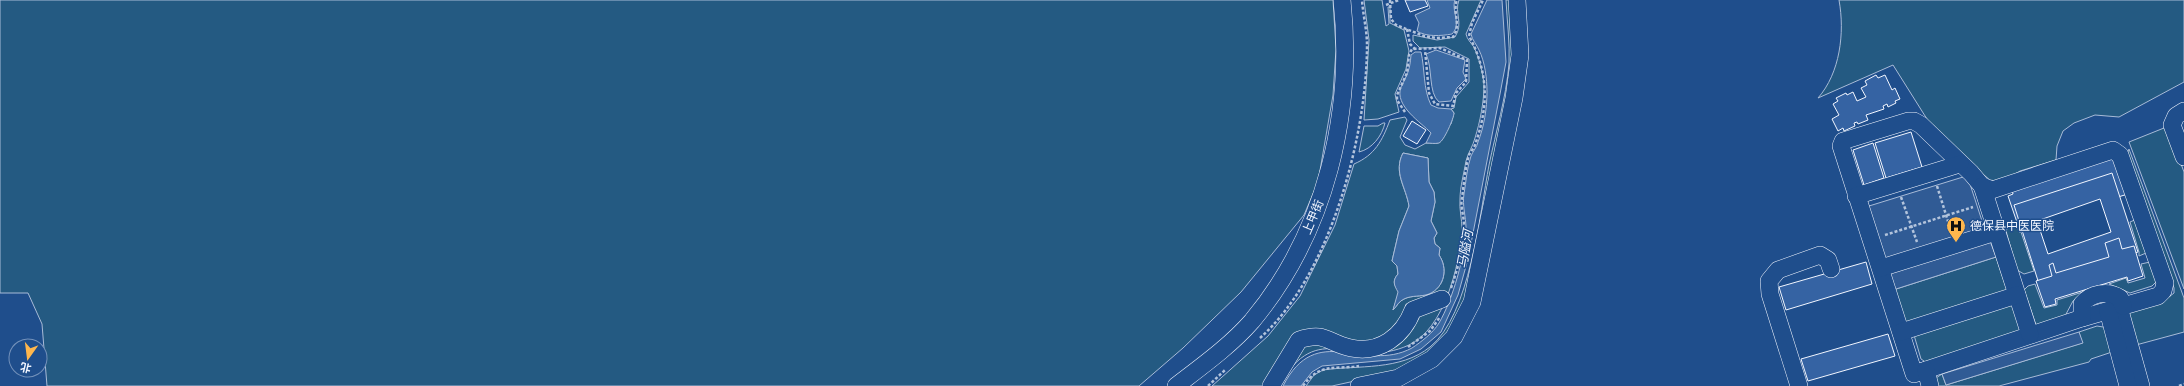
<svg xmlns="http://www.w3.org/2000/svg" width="2184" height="386" font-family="'Roboto Serif','Noto Sans SC',serif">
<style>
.green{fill:#245a82;stroke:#a8bbd7;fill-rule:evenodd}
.parking{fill:#305b95;stroke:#a8bbd7}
.water{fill:#3b69a3;stroke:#a8bbd7}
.building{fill:#3563a3;stroke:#f2f6ff;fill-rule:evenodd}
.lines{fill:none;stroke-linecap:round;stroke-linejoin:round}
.minor-casing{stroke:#f2f6ff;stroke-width:18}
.path{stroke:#b3c4dc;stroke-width:2.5;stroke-dasharray:3 2;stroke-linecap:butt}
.minor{stroke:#1f4e8c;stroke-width:17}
.labels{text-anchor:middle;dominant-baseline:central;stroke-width:3;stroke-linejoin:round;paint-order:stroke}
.street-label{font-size:12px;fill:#f2f6ff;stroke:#1f4e8c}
.poi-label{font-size:12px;fill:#f2f6ff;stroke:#1f4e8c;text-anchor:start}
.water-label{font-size:13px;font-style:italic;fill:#f2f6ff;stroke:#1f4e8c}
</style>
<rect width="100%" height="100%" fill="#1f4e8c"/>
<g class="green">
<polygon points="0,0 1333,0 1336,49 1333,95 1318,182 1304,215 1241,292 1183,348 1139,386 47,386 42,324 28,293 0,293"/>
<polygon points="1364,0 1382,0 1386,26 1389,24 1388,7 1390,7 1390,23 1404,30 1409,51 1406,69 1395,94 1399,112 1378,119 1364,120 1369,40"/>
<path d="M1459,0H1481L1466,34C1467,39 1471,43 1474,47C1479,58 1483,72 1484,85C1484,102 1480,122 1475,138C1473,146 1468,153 1466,161C1464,173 1460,187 1460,199C1459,209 1462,219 1462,229C1460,265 1444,329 1409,345C1353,371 1318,316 1279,386H1275C1285,374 1287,350 1301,341C1317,333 1330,343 1345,348C1375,358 1403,342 1414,313L1438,304L1445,299L1443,297L1413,308L1407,321L1397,334L1377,346H1353L1318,333L1300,337L1291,347L1274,381L1269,386H1212L1268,336L1300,296L1335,225L1354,164C1375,155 1382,141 1390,120L1405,117L1407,120L1400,137L1405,145L1415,149L1426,143H1438L1442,140L1447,128L1451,124L1454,113L1451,109L1454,108L1456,97L1469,82V59L1445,47L1420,48L1413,41V35L1437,40L1455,37C1464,23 1454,13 1459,0ZM1403,153L1428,158L1429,182L1434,192L1435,202L1431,221L1437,233L1434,238L1435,244L1440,248L1439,255C1448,268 1445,287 1429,294C1421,297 1412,295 1404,299C1399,301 1397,306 1393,310L1399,292C1394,285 1392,281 1398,274L1397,266L1392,261L1399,231L1409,206C1406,187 1393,173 1403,153Z"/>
<path d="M1506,0H1512L1513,70L1464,310L1426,359L1382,375L1332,386H1306L1314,375L1323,370C1358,365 1400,371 1430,347C1470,315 1480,213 1489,165C1496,131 1506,98 1509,64C1510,43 1507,21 1506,0Z"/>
<path d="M1839,0H2184V82L2119,117L2095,115L2074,123L2063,131L2057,146L2056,160L2020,171L2002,182L1990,180L1972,165L1932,127L1893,65L1818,98C1840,73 1845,33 1839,0Z"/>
<path d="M1383,123H1385C1382,136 1372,149 1359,152L1364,126H1378Z"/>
<polygon points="2164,128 2169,131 2184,172 2184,289 2129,142"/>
<polygon points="2129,149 2184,298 2184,332 2136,345 2127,318 2130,311 2165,300 2174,293 2174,288 2127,154"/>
<polygon points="2137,219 2146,253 2139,256 2139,252 2130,222"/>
<polygon points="2017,224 2019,232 2021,232 2034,271 2024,274 2017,270 2006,231 2008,227"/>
<polygon points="1996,257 2007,290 1907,325 1893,290"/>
<polygon points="2150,262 2157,281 2152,286 2130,293 2109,284 2126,278 2128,283 2145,278 2141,264"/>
<polygon points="2035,284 2044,308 2057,305 2057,300 2086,291 2073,301 2065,316 2036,325 2024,290 2028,286"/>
<polygon points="2012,304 2022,330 1927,363 1921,359 1914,335"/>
<polygon points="2097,326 2103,327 2105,329 2112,352 2091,359 2089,362 1999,386 1938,386 1936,378 1942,374 1946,385 2082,343 2079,332"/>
</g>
<g class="parking">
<polygon points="1963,177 1968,178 1984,227 1983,230 1885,261 1868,209 1869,206"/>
<polygon points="1990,241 1996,257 1893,290 1890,273"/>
<polygon points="2079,332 2083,343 1946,385 1942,374"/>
</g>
<g class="water">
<path d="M1427,0H1455C1451,11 1462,24 1452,34C1441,36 1426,37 1417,31L1419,23L1415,15L1430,8Z"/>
<path d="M1487,0H1502L1506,62L1500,94L1468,259L1458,295L1441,332L1421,349L1400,359L1322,366L1312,372L1301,386H1283C1317,320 1363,374 1412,348C1421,342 1433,333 1439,323C1453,299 1465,256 1466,228C1466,217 1462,205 1464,194C1466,182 1467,167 1471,156C1473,151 1477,147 1478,142C1484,127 1487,108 1487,92C1487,79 1485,62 1479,50C1477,45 1472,40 1471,34Z"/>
<path d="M1436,50L1465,60L1463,72L1466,79L1457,88L1451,101L1439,102C1428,93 1433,68 1426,54Z"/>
<path d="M1415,52H1421C1425,69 1423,89 1431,105L1438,108L1451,109L1454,113C1454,118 1444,141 1439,143C1435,144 1430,143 1426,143L1431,133C1421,122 1394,106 1401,87C1407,75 1410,70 1411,55Z"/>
<path d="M1403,153L1428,158L1429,182L1434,192L1435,202L1431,221L1437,233L1434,238L1435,244L1440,248L1439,255C1448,268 1445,287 1429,294C1421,297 1412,295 1404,299C1399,301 1397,306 1393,310L1398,292C1394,285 1392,281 1398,274L1397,266L1392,261L1399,231L1409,206C1406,187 1393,172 1403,153Z"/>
</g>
<g class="building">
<polygon points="1405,0 1425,0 1428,6 1410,12"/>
<polygon points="1876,75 1878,78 1885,75 1892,90 1895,88 1900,99 1895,101 1896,103 1888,107 1887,104 1883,106 1884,109 1866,115 1868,120 1858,124 1857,122 1854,123 1855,126 1844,131 1843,128 1838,131 1832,119 1839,115 1833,104 1838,101 1836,98 1846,93 1847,95 1853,92 1857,101 1866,97 1861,88 1867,85 1865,81"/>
<polygon points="1412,121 1426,130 1417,144 1403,136"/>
<polygon points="1911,132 1922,167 1886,178 1875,143"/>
<polygon points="1873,143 1884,178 1864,185 1853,150"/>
<polygon points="2115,156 2128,194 2118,197 2117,192 2030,221 2032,227 2020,231 2008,196 2013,194 2012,190"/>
<path d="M2112,173L2138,252L2039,284L2014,205ZM2100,199L2111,232L2048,254L2037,221Z"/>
<polygon points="2119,238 2122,249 2134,246 2143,276 2128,281 2127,277 2055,299 2056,304 2045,307 2036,281 2052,276 2049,265 2053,263 2056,273 2109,257 2105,243"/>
<polygon points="1866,262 1872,284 1786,310 1779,287"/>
<polygon points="1888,334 1895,356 1808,381 1801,359"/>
</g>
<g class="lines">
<defs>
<g id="minor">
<polyline points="2184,111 2176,116 2172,125 2184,157"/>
<polygon points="1908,121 1914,121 1921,125 1971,173 1982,186 1992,190 2113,150 2120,155 2165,283 2163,291 2158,296 2082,318 1914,374 1841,146 1843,141"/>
<polyline points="1982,186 2030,335"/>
<polyline points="1856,196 1960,164"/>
<polyline points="1881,268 1996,232"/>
<polyline points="2119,307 2141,386"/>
<polyline points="2108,311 2128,386"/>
<path d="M2082,318V304C2091,293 2108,290 2120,298L2123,306"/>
<polyline points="1901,332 2017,295"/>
<polyline points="1926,370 1930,386"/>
<path d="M1176,386C1202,366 1230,346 1252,321C1326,232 1354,113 1342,0"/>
<path d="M1271,386L1299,340C1326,331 1327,343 1351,348C1380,354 1403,336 1413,310L1442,299"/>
<polyline points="1359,386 1398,378 1432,359 1454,337 1472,302 1514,98 1520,55 1517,0"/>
<polyline points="1799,386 1770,294 1769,281 1778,270 1820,255 1828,260 1831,269"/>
</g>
</defs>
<use href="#minor" class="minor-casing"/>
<g class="path">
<path d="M1390,0L1391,19L1396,25L1424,36L1436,38L1453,37C1462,24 1452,13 1457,0"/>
<polyline points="1386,5 1399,0"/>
<polyline points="1407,29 1410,44 1415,49"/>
<polyline points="1405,112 1397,100 1397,95 1407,73 1409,55 1412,49 1440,48 1467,60 1466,82 1456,93 1453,106 1435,104 1429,93 1425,50"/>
<polyline points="1937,186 1951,231"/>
<polyline points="1901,197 1917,242"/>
<polyline points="1885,235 1973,207"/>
<path d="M1451,288C1458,268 1464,246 1464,225C1464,216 1460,206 1462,198C1464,184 1465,168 1469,155C1471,151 1475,147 1476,142C1489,104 1488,71 1469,36L1472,23L1483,0"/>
<path d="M1260,338C1330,276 1367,136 1367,45C1367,30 1363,15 1362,0"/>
<polyline points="1408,347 1430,331 1440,317"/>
<polyline points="1208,386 1225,370"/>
<path d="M1303,386C1320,362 1334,370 1359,366"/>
<polyline points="2179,386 2184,384"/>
</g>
<use href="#minor" class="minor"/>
</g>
<defs>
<symbol id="hospital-pin" viewBox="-11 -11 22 30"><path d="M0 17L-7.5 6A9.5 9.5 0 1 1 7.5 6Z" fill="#ffb74d" stroke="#1f4e8c"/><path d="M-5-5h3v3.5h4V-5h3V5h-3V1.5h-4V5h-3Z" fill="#111"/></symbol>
</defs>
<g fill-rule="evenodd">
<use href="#hospital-pin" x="1945" y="215" width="22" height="30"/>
</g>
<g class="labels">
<g class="street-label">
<text transform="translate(1313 217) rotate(-67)">上甲街</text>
</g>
<g class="poi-label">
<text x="1970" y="226">德保县中医医院</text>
</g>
<g class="water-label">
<text transform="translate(1465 249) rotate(-80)">马隘河</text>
</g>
</g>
<g transform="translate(28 358) rotate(194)"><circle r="19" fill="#1f4e8c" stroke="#7391ba"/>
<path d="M0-3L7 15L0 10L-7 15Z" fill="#ffb74d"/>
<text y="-6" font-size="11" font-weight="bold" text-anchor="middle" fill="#f2f6ff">北</text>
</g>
</svg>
